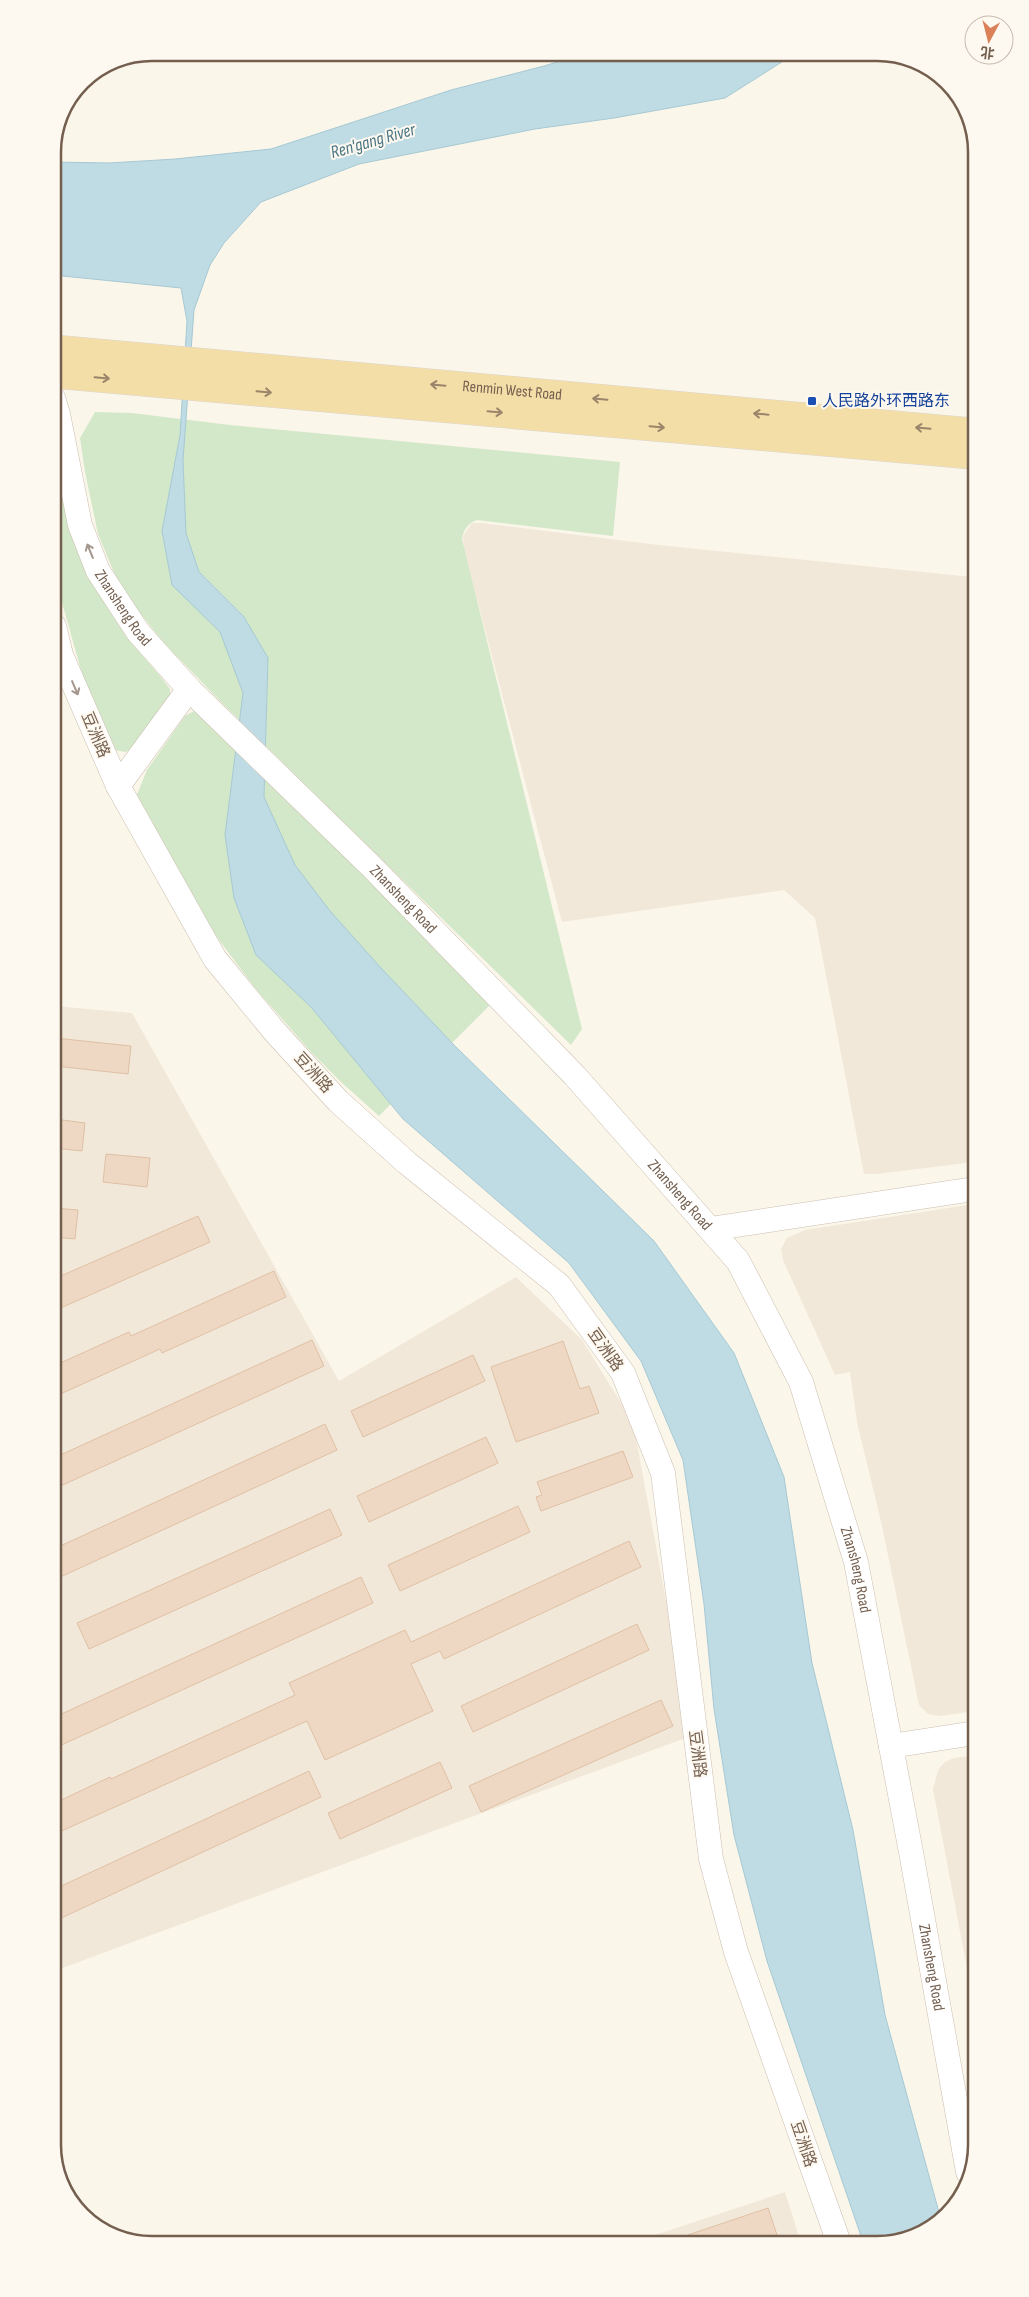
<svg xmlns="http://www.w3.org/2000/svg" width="1029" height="2297" font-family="'Sofia Sans Condensed','Noto Sans SC',sans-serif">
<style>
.residential{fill:#f2e8d9}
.green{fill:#d3e8c9}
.water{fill:#bfdbe3;stroke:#a6c9d4}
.building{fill:#eed8c3;stroke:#dfc0a5}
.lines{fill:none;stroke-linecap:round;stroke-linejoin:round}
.minor-casing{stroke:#ccbfb0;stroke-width:25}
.major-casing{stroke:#dbd5d1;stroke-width:29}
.minor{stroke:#fff;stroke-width:24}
.major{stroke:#f4dea8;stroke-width:28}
.oneway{stroke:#9a856a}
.oneway2{stroke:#a5978d}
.transit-dot{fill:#1a4fb4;stroke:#fef9f0;stroke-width:2}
.labels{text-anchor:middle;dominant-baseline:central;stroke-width:4;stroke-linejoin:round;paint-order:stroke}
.street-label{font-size:16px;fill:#745f4f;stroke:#fef9f0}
.transit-label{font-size:16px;fill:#164399;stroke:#fef9f0;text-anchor:start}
.water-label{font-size:18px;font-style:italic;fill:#4a7685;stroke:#fef9f0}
.rim{fill:none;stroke:#745f4f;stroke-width:2.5}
</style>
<rect width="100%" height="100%" fill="#fbf6ea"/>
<g class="residential">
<polygon points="472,523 482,523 659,545 972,577 974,1162 877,1174 864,1174 815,918 784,890 562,922 464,550 463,536"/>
<polygon points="55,1006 132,1013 339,1381 516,1277 582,1340 633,1422 691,1736 57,1970"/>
<polygon points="974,1204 975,1711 940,1716 928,1714 919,1705 882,1526 857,1422 850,1372 835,1375 783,1260 781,1249 787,1238 805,1230"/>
<polygon points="975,1755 976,2016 933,1789 938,1770 945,1762 954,1758"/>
<polygon points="785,2192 800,2240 637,2241"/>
</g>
<g class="green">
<path d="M95,412L132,413L230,425L620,462L613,536L477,520C468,524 464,528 462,539L582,1029L571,1045L224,705L162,641L137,609L115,575L98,534L85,472L80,438Z"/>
<path d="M54,464C69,528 87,578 124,633C138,653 156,669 170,689V696L133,750L125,752L115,750L88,695L54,574Z"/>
<polygon points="194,711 200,714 493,1002 379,1116 341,1082 311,1052 255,988 207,924 136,797 147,770 185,716"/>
</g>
<polygon class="water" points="587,53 796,53 725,98 614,118 535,129 359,164 261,202 224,243 210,265 194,310 183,460 186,533 199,572 244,617 268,658 264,797 295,865 330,911 381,968 454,1045 654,1241 734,1353 784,1477 812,1663 853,1830 885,2015 940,2216 909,2239 862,2239 767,1961 734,1835 714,1709 704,1604 683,1460 641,1361 569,1263 403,1119 311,1007 256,955 234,898 225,835 243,693 220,632 172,585 162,531 180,435 187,321 181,288 53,275 53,162 109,163 175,159 271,149 451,90 544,66"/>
<g class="building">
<polygon points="55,1038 131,1046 128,1074 55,1066"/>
<polygon points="55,1119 85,1123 82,1151 55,1148"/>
<polygon points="106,1154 150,1158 147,1187 103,1182"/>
<polygon points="55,1208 78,1210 75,1239 55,1237"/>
<polygon points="198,1216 210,1242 56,1310 56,1278"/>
<polygon points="274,1271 286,1297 162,1353 160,1349 56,1396 56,1365 129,1332 131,1336"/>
<polygon points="312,1340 324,1366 56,1488 56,1457"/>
<polygon points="563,1341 580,1389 589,1386 599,1413 516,1442 491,1367"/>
<polygon points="473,1355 485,1381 363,1437 351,1411"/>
<polygon points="325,1424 337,1450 56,1579 56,1548"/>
<polygon points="486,1437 498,1463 369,1522 357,1496"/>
<polygon points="623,1451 633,1477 541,1511 536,1497 542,1495 537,1482"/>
<polygon points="518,1506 530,1532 400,1591 388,1565"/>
<polygon points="330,1509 342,1535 89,1649 77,1623"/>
<polygon points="629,1541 641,1567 444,1659 440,1651 411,1664 433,1711 325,1760 307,1721 57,1833 57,1802 110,1777 111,1779 295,1695 289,1683 405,1630 411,1642"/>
<polygon points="361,1577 373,1603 57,1747 57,1716"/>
<polygon points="637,1624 649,1650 473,1732 461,1706"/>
<polygon points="661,1700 673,1726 481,1812 469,1786"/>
<polygon points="440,1762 452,1788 340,1839 328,1813"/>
<polygon points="309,1771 321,1797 57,1920 57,1888"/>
<polygon points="768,2208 777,2235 762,2240 679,2241 679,2238"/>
</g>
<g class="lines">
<defs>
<g id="minor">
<path id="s1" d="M53,398L58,414L80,525L98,571L138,632L189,689L372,867L575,1076L738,1261L801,1382L856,1562L911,1852L968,2172"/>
<polyline points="54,626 61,655 118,786 215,959 275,1032 338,1101 407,1163 559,1285 623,1373 663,1473 711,1859 736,1952 838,2240"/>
<polyline points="118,786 189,689"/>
<polyline points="710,1229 974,1189"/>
<polyline points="891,1746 975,1733"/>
</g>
<g id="major">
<path id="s2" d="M53,349L972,432"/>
<polyline points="53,374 972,455"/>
</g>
</defs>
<use href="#minor" class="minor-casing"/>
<use href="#major" class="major-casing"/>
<use href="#minor" class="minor"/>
<use href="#major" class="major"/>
</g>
<defs><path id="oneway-shaft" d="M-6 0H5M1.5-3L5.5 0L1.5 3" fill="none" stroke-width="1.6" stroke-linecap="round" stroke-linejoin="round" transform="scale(1.25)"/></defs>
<g class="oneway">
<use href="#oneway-shaft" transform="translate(102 378) rotate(5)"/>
<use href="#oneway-shaft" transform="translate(438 385) rotate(-175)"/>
<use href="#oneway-shaft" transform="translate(264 392) rotate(5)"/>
<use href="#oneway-shaft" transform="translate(600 399) rotate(-175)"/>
<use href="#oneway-shaft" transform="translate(495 412) rotate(5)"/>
<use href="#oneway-shaft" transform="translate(761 414) rotate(-175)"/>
<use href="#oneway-shaft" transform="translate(657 427) rotate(5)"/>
<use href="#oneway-shaft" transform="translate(923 428) rotate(-175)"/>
</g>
<g class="oneway2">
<use href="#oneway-shaft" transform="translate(90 551) rotate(-112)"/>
<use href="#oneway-shaft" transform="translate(75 688) rotate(67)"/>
</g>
<rect class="transit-dot" x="807" y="396" width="10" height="10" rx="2.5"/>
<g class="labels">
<g class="street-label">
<text stroke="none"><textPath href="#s2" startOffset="461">Renmin West Road</textPath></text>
<text stroke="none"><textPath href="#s1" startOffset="224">Zhansheng Road</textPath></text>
<text transform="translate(95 735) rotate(67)">豆洲路</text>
<text stroke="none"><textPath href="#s1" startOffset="629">Zhansheng Road</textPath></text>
<text transform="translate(313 1073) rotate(48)">豆洲路</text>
<text stroke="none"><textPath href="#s1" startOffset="1034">Zhansheng Road</textPath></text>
<text transform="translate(605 1350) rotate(55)">豆洲路</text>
<text stroke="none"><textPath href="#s1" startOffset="1454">Zhansheng Road</textPath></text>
<text transform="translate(697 1754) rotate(83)">豆洲路</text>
<text stroke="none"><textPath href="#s1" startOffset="1859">Zhansheng Road</textPath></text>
<text transform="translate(803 2144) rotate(71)">豆洲路</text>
</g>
<g class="transit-label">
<text x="822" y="401">人民路外环西路东</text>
</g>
<g class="water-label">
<text transform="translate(373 141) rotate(-16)">Ren'gang River</text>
</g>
</g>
<path d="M0 0H1029V2297H0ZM152 61H877A91 91 0 0 1 968 152V2145A91 91 0 0 1 877 2236H152A91 91 0 0 1 61 2145V152A91 91 0 0 1 152 61Z" fill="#fef9f0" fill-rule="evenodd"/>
<path class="rim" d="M152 61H877A91 91 0 0 1 968 152V2145A91 91 0 0 1 877 2236H152A91 91 0 0 1 61 2145V152A91 91 0 0 1 152 61Z"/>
<g transform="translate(989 40) rotate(187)"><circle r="24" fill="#fef9f0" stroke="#c7bbb0"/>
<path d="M0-4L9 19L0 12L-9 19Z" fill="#da8159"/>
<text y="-8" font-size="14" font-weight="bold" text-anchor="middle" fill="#745f4f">北</text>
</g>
</svg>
